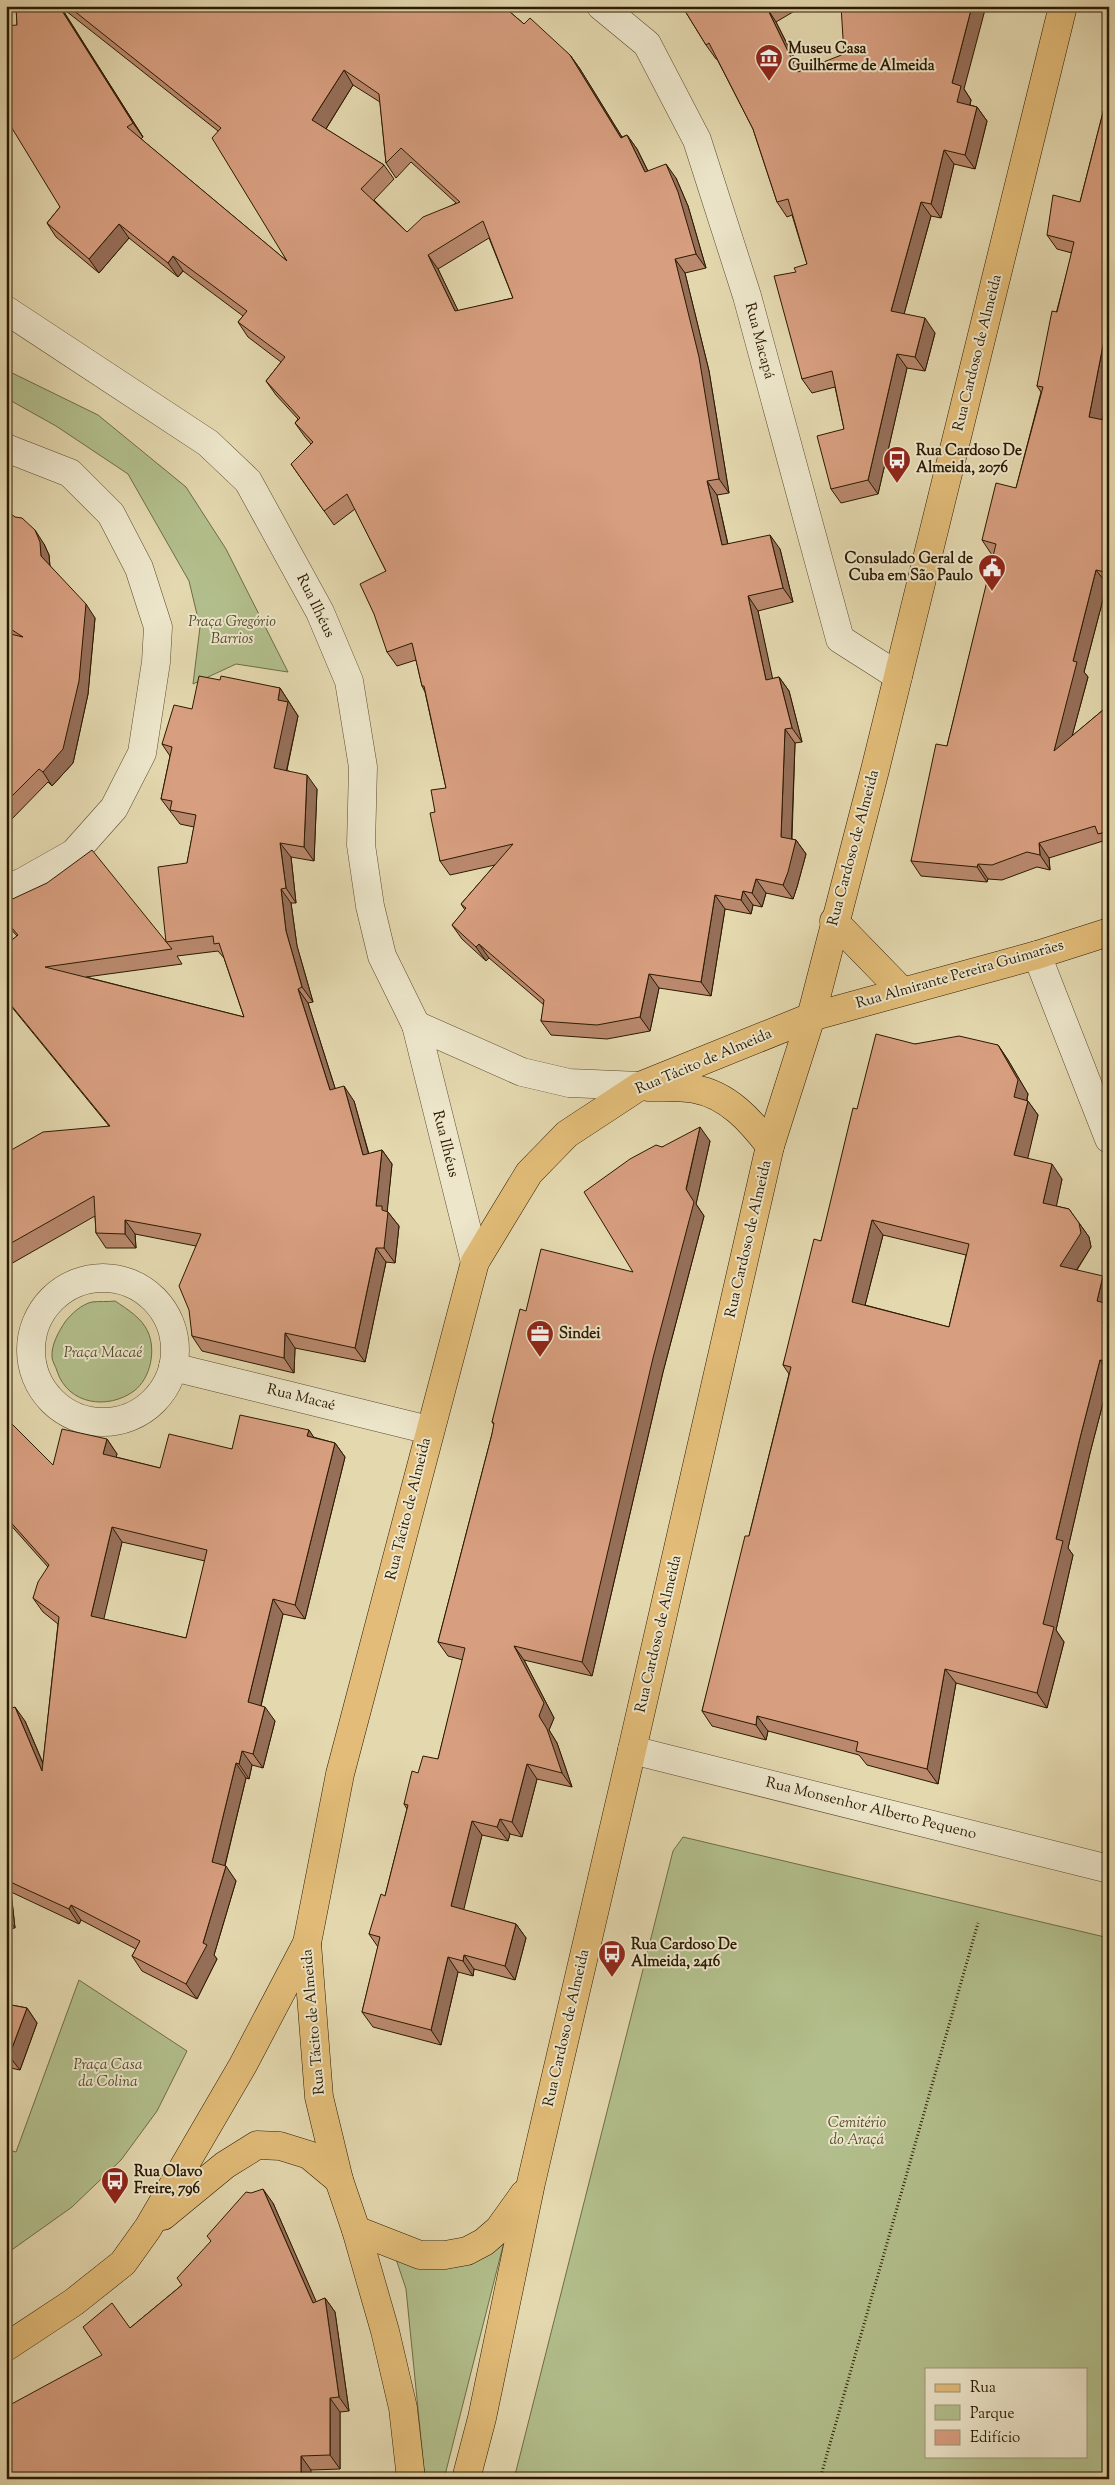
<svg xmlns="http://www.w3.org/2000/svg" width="1115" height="2485" font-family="'Sorts Mill Goudy',serif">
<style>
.green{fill:#b2bf8c;stroke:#6e6c46;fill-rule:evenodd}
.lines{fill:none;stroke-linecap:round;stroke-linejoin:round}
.minor-casing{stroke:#59492c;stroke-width:29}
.major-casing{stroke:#2b1900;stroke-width:29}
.path{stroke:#2b1900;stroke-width:3;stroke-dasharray:1 2.5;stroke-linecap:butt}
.minor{stroke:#ede6cb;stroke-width:28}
.major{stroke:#e2bc78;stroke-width:28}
.wall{fill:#b9886d;stroke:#2b1900;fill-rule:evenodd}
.shaded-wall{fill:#966f59;stroke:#2b1900}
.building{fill:#d79e7f;stroke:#2b1900;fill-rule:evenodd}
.labels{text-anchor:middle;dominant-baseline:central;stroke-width:4;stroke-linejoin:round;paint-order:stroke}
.poi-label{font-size:15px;font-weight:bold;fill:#2b1900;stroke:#ede6cb;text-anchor:start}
.street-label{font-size:15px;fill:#2b1900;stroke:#ede6cb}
.park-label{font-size:15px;font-style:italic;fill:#544b2a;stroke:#ede6cb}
</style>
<rect width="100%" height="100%" fill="#e4d8af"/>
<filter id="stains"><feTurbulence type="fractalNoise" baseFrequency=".004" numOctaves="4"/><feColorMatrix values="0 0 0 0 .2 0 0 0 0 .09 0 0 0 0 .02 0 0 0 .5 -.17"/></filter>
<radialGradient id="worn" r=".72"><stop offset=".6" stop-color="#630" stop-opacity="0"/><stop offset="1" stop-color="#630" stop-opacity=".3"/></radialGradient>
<g class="green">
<polygon points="6,370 98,415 186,487 226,549 288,672 236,664 193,684 200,627 189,581 128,474 56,426 6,398"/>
<path d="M115,1301C127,1309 142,1318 148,1332C156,1350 151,1378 134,1391C108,1410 68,1405 57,1371C56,1367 52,1361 52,1357C51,1345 59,1331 65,1322C71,1314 82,1304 92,1302C99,1301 108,1302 115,1301Z"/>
<path d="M683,1837L1109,1938V2479H514L673,1851ZM926,2369H1086V2456H926Z"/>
<polygon points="79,1980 187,2051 157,2111 121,2160 72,2207 6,2254 6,2149 16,2152"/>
<polygon points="507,2230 444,2479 425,2479 406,2289 391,2244 430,2262"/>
</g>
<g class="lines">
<defs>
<g id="minor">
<polyline points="601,6 647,44 697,140 747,296 840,639 898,676"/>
<polyline points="6,310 208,443 248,481 320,612 349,681 363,767 361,845 370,906 382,956 416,1025 475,1262"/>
<polyline points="6,448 70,473 111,514 139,568 158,627 156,662 142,753 114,808 74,853 21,883 6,887"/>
<polyline points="1037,955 1109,1139"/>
<polyline points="416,1025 522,1072 569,1083 640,1086"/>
<circle cx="103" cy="1350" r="72"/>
<polyline points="173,1367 429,1430"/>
<polyline points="632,1750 1109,1869"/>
</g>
<g id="major">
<polyline points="834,921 902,991"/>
<path d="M648,1087C663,1087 680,1086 695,1089C728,1095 751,1121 770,1146"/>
<polyline points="163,2216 225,2165 257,2145 280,2146 309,2155 339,2180"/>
<polyline points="356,2230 420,2255 445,2255 467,2251 484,2242 499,2229 524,2194"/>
<polyline points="6,2347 74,2302 123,2263 148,2228 243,2065 307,1943"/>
<polyline points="411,2479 403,2408 385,2331 356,2230 339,2180 319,2097 307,1943 340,1774 475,1262 529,1173 567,1134 640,1086 811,1017 1037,955 1109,932"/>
<polyline points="466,2479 482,2418 531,2183 632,1750 770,1146 811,1017 875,770 1063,6"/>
</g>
</defs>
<use href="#minor" class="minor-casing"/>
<use href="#major" class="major-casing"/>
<g class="path">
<polyline points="821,2475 839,2479"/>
<polyline points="820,2479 978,1923"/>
</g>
<use href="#minor" class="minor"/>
<use href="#major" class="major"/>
</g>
<g class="wall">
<path d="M16,6H503L524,24L570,55L580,69L622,137L627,135L637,149L648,171L676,178L688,206L706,268L685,273L709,371L729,493L717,495L728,544L780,549L793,602L758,611L772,679L779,677L789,691L802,742L795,743L792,839L796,840L806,854L797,887L793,899L766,893L762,907L753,905L751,914L725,909L711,996L659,988L650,1031L607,1039L551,1035L541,1021L544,1005L489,958L486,961L462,939L452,925L465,910L461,904L495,865L450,875L440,861L435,812L446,788L425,692L422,686L416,660L397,666L387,652L386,571L355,509L334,525L291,464L311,444L305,437L295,423L298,419L276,395L266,381L281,362L248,337L238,322L243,316L183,271L178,277L129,238L99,273L56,237L47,223L60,207L17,25ZM61,7L218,131L287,261L141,139L143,137ZM353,85L380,102L386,163L396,178L411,162L456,203L407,232L374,200L394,179L384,165L326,129ZM489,238L513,298L458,311L438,269Z"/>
<polygon points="682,6 803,6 776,22 801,71 964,89 971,100 970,105 977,107 987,121 975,169 954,164 941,218 931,216 904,314 935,333 925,371 907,368 878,494 841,503 831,489 844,429 835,387 812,393 802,379 796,272 807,264 792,215 787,217 777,202 753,129 717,59 716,59 706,45"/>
<polygon points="1109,89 1109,385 1102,420 1109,421 1109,585 1107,584 1084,672 1088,677 1072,736 1109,705 1109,849 1108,849 1103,841 1049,858 1050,870 1037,867 1002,880 988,879 987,882 921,876 911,861 947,746 994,555 992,555 982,540 1016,488 1041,392 1037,386 1072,253 1057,249 1047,235 1080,202"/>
<polygon points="6,510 44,544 49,555 50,566 95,618 88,694 73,763 52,786 48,782 6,825"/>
<path d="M220,680L280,688L298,716L287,770L317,789L314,861L291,857L296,903H291L297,946L313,1002L308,1003L335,1088L354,1101L369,1154L382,1150L392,1164L387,1211L399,1226L395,1263L386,1262L365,1362L295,1348L294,1373L202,1351L192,1336L196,1246L135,1234L136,1248H106L96,1233L95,1216L9,1265L6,1262V1153L109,1126L6,1000V945L17,936L6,924V902L166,942L187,863L194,827L180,824L161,799L170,756L162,744L192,709ZM218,951L224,958L244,1017L86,977L182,964L177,956Z"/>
<path d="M915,1044L998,1045L1008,1060L1028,1094L1027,1100L1038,1115L1027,1158L1062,1179L1056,1206L1069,1209L1089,1237L1091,1247L1077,1270L1109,1285V1380L1090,1453L1068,1548L1073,1555L1056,1630L1064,1642L1047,1708L956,1683L938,1784L867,1765L859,1755L768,1731L766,1740L712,1726L702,1711L749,1536L789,1374L783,1365L821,1241L857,1109ZM883,1235L966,1255L949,1327L865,1305Z"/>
<polygon points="710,1141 696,1204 704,1216 663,1372 592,1676 524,1660 554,1718 549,1730 557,1743 572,1787 537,1779 522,1837 510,1834 508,1841 482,1835 463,1910 516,1924 526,1938 515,1980 474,1969 473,1976 458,1972 441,2045 373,2027 362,2012 378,1947 369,1934 385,1896 407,1809 404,1804 418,1773 438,1759 463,1660 448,1656 438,1642 492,1434 494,1425 492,1422 526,1311 633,1272 662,1147"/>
<path d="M6,1418L53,1465L107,1439L117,1454L116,1457L160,1468L232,1449L309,1430L313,1437L335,1443L345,1457L305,1619L283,1614L261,1706L275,1721L263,1768L252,1765L249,1779L246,1778L225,1866L236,1881L214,1955L217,1959L197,1999L142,1971L132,1956L136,1949L81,1920L79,1924L11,1892L15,1928L6,1929V1710L25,1721L43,1763L58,1624L43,1612L33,1598L48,1567L7,1521L6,1522ZM122,1542L205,1561L186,1638L103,1619Z"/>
<polygon points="6,2004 27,2008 37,2023 20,2070 6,2067"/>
<polygon points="273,2203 316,2302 325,2298 335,2312 349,2411 340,2412 340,2469 311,2470 102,2355 130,2328 182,2285"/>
</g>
<g class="shaded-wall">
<polygon points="59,6 60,6 143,137 133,123"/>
<polygon points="972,6 986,6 964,89 971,100 967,116 957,102 952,83"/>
<polygon points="767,8 776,22 808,86 798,72"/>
<polygon points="570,55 580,69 631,152 621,138"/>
<polygon points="344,70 353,85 322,135 312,120"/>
<polygon points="977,107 987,121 975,169 965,155"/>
<polygon points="627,135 637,149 655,186 645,172"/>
<polygon points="944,150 954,164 941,218 931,204"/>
<polygon points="666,164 676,178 688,206 706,268 696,254"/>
<polygon points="921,202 931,216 901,325 891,311"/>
<polygon points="119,224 129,238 99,273 89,259"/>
<polygon points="428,255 438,269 465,325 455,311"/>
<polygon points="173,256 183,271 178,277 168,263"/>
<polygon points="675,259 685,273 709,371 729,493 719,479"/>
<polygon points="925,318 935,333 925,371 915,357"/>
<polygon points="1107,325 1109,327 1109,385 1100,431 1089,417"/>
<polygon points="897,354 907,368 878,494 868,480"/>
<polygon points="707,481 717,495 731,559 722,545"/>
<polygon points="35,530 44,544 49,555 50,569 41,556"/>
<polygon points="770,535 780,549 793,602 783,588"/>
<polygon points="1096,570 1107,584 1084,672 1088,677 1064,766 1054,751 1073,661"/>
<polygon points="748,596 758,611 776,694 766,680"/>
<polygon points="86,604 95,618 88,694 73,763 52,786 43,772"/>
<polygon points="779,677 789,691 802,742 792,728"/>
<polygon points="280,688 298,716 284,782 274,768 278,700"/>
<polygon points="785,729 795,743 791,851 781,837"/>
<polygon points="307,775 317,789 314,861 304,847"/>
<polygon points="796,840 806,854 797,887 793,899 783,885"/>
<polygon points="280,843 291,857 296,903 286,888"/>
<polygon points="1039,843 1049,858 1050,870 1040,855"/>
<polygon points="978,864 988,879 987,882 977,867"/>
<polygon points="756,879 766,893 762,907 752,893"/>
<polygon points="281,889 291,903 297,946 313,1002 302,987 286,931"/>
<polygon points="743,891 753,905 751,914 741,900"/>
<polygon points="715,895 725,909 711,996 701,982"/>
<polygon points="479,944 489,958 486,961 476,947"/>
<polygon points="649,974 659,988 650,1031 640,1017"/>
<polygon points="298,989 308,1003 340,1104 330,1090"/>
<polygon points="998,1045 1008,1060 1028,1094 1024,1112 1014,1097"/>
<polygon points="344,1086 354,1101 373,1170 363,1155"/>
<polygon points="1028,1101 1038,1115 1025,1170 1014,1155"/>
<polygon points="700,1127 710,1141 696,1204 704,1216 663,1372 592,1676 582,1662"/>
<polygon points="382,1150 392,1164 387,1213 388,1212 399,1226 395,1263 384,1248 376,1206"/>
<polygon points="1052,1164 1062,1179 1054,1218 1043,1203"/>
<polygon points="125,1220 135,1234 136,1248 125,1234"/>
<polygon points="872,1220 883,1235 862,1317 852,1302"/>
<polygon points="1079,1223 1089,1237 1091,1247 1070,1280 1060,1266"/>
<polygon points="376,1248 386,1262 365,1362 355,1348"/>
<polygon points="1103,1276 1109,1285 1109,1332 1103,1323 1097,1301"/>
<polygon points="285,1333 295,1348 294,1373 284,1358"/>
<polygon points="1100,1360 1109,1373 1109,1380 1090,1453 1068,1548 1073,1555 1056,1630 1064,1642 1047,1708 1037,1693 1043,1624 1056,1539 1080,1438"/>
<polygon points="309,1430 319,1445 307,1436"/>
<polygon points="107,1439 117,1454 113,1469 103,1454"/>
<polygon points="335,1443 345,1457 305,1619 295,1605"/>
<polygon points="112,1527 122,1542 101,1631 91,1616"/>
<polygon points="273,1599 283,1614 258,1717 248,1702"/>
<polygon points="514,1646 524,1660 554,1718 549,1730 557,1743 572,1787 562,1773 539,1716"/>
<polygon points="945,1669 956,1683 938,1784 927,1769"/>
<polygon points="15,1707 25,1721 52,1785 42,1771"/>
<polygon points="265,1707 275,1721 263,1768 253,1754"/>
<polygon points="757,1716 768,1731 766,1740 756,1725"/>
<polygon points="242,1751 252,1765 249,1779 239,1764"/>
<polygon points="236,1763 246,1778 222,1877 212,1862"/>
<polygon points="527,1764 537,1779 522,1837 512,1822"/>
<polygon points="500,1819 510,1834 508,1841 497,1827"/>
<polygon points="472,1821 482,1835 461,1921 451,1906"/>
<polygon points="226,1866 236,1881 214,1955 217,1959 197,1999 186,1984 203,1943"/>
<polygon points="6,1885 11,1892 15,1928 6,1916"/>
<polygon points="71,1905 81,1920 79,1924 69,1909"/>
<polygon points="516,1924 526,1938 515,1980 505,1966"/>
<polygon points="464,1955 474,1969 473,1976 463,1961"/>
<polygon points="448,1957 458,1972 441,2045 431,2030"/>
<polygon points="6,1958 8,1971 6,1977"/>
<polygon points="27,2008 37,2023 20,2070 9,2056"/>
<polygon points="263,2189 273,2203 323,2317 313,2303"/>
<polygon points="325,2298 335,2312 349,2411 339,2397"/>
<polygon points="330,2398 340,2412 340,2469 330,2455"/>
<polygon points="301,2456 311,2470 311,2479 301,2479"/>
</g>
<g class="building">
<path d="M16,6H59L133,123L127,127L287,261L212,138L221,128L68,6H503L524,24L530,18L570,55L621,138L627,135L645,172L666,164L678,192L696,254L675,259L699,357L719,479L707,481L722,545L770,535L783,588L748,596L766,680L779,677L792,728L785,729L781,837L796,840L788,872L783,885L756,879L752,893L743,891L741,900L715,895L701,982L649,974L640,1017L597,1025L541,1021L544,1000L479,944L476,947L452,925L466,908L461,904L513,844L440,861L430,813L435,812L431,790L446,788L424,686H422L412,643L387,652L374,614L360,584L386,571L347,494L324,511L291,464L313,442L295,423L300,418L266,381L285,357L238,322L247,311L173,256L168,263L119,224L89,259L47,223L60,207L7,120L6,26L17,25ZM344,70L379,94L386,163L401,148L460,202L423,217L407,232L361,189L384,165L312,120ZM483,221L513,298L455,311L428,255Z"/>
<polygon points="682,6 770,6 767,8 798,72 844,54 841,6 972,6 952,83 961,86 957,102 977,107 965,155 944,150 931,204 921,202 891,311 925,318 915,357 897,354 868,480 831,489 817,436 844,429 832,371 802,379 774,276 796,272 794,268 807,264 788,199 777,202 753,129 709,43 706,45"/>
<polygon points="1109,89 1109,325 1107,325 1089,417 1109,421 1109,573 1096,570 1073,661 1077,662 1054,751 1109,705 1109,831 1098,834 1095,826 1039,843 1040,855 1027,852 992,865 978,864 977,867 911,861 936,744 947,746 996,544 982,540 996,483 1016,488 1043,387 1037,386 1052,311 1057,312 1074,242 1047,235 1053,195 1080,202"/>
<polygon points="6,510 15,517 22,518 35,530 40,542 41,556 86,604 79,681 63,749 43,772 39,769 6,802 6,633 23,637 6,626"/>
<polygon points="199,676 220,680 221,676 280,688 278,700 288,702 274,768 307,775 304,847 280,843 286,888 281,889 286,931 302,987 298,989 330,1090 344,1086 363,1155 382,1150 376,1206 382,1206 382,1210 388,1212 384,1248 376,1248 355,1348 285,1333 284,1358 192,1336 189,1310 179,1286 201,1234 125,1220 125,1234 96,1233 94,1196 6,1246 6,1153 43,1132 110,1126 6,999 6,945 18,935 6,921 6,902 47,883 92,850 172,949 45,967 244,1017 219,943 214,944 213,936 166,942 158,867 187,863 196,815 170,810 172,801 161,799 172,747 162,744 174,705 192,709"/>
<path d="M876,1034L915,1044L959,1036L998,1045L1018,1080L1014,1097L1028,1101L1014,1155L1052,1164L1043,1203L1069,1209L1079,1223L1081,1233L1060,1266L1103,1276L1097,1301L1108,1304L1103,1323L1109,1325V1362L1100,1360L1080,1438L1056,1539L1063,1541L1043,1624L1054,1627L1037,1693L945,1669L927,1769L856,1751L858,1742L757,1716L756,1725L702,1711L745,1536H749L791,1367L783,1365L814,1239L821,1241L853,1108L857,1109ZM872,1220L969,1244L949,1327L852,1302Z"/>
<polygon points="700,1127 686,1189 694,1202 653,1358 582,1662 514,1646 544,1703 539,1716 547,1729 562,1773 527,1764 512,1822 500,1819 497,1827 472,1821 451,1906 516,1924 505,1966 464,1955 463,1961 448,1957 431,2030 362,2012 380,1937 369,1934 381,1894 385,1896 408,1805 404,1804 412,1771 418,1773 423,1756 438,1759 465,1648 438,1642 492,1434 494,1423 492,1422 520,1309 526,1311 541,1249 633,1272 584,1192 630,1159 656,1145 662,1147"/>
<path d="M240,1415L309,1430L307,1436L335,1443L295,1605L273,1599L248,1702L265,1707L253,1754L242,1751L239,1764L236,1763L212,1862L226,1866L203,1943L207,1945L186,1984L132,1956L140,1941L71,1905L69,1909L6,1880V1710L15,1707L42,1771L59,1617L33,1598L38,1582L49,1565L6,1517V1418L53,1465L62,1429L107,1439L103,1454L160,1468L169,1434L232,1449ZM112,1527L207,1550L186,1638L91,1616Z"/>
<polygon points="6,2004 27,2008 9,2056 6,2055"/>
<polygon points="263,2189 313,2303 325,2298 339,2397 330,2398 330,2455 301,2456 301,2479 6,2479 6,2407 102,2355 83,2327 112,2303 130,2328 182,2285 177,2278 211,2241 207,2236 246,2192 251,2193"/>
</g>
<defs>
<symbol id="museum-pin" viewBox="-11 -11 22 30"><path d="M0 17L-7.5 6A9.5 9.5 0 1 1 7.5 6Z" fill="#8f2418" stroke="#ede6cb"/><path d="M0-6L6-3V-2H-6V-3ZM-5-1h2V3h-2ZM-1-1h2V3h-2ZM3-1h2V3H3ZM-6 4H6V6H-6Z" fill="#fff"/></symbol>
<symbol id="bus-pin" viewBox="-11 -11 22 30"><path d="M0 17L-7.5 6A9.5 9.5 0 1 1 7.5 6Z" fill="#8f2418" stroke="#ede6cb"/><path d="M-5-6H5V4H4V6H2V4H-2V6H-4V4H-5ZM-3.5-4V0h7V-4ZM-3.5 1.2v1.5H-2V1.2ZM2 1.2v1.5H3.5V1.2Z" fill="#fff"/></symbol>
<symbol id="civic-pin" viewBox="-11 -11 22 30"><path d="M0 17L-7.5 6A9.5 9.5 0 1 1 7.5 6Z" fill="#8f2418" stroke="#ede6cb"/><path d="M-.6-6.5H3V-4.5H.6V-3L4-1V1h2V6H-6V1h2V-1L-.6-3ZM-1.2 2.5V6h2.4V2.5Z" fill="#fff"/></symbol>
<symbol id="office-pin" viewBox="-11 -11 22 30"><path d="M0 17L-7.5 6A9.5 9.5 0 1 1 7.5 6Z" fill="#8f2418" stroke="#ede6cb"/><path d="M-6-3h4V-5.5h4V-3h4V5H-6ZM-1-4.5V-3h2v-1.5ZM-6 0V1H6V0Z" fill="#fff"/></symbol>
</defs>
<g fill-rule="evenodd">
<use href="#museum-pin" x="753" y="42" width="32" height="43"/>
<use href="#bus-pin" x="881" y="444" width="32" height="43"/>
<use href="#civic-pin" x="976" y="552" width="32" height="43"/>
<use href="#office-pin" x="524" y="1318" width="32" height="43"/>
<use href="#bus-pin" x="596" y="1938" width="32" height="43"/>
<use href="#bus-pin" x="99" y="2165" width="32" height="43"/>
</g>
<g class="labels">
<g class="poi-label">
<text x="788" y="49">Museu Casa<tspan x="788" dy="17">Guilherme de Almeida</tspan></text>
<text x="916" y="451">Rua Cardoso De<tspan x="916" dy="17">Almeida, 2076</tspan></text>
<text x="973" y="559" text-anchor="end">Consulado Geral de<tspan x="973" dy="17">Cuba em São Paulo</tspan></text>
<text x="559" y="1334">Sindei</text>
<text x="631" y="1945">Rua Cardoso De<tspan x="631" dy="17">Almeida, 2416</tspan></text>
<text x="134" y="2172">Rua Olavo<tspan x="134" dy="17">Freire, 796</tspan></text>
</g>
<g class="street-label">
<text transform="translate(759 341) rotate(75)">Rua Macapá</text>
<text transform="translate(978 353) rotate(-76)">Rua Cardoso de Almeida</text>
<text transform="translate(315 606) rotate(64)">Rua Ilhéus</text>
<text transform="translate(854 848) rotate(-75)">Rua Cardoso de Almeida</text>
<text transform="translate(960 975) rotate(-16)">Rua Almirante Pereira Guimarães</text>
<text transform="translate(704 1062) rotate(-23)">Rua Tácito de Almeida</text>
<text transform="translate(445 1144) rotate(76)">Rua Ilhéus</text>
<text transform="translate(749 1239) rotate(-77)">Rua Cardoso de Almeida</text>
<text transform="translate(301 1398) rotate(14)">Rua Macaé</text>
<text transform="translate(409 1509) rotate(-76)">Rua Tácito de Almeida</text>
<text transform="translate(659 1634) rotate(-77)">Rua Cardoso de Almeida</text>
<text transform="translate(871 1809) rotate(14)">Rua Monsenhor Alberto Pequeno</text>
<text transform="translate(314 2022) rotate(-95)">Rua Tácito de Almeida</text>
<text transform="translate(567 2028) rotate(-77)">Rua Cardoso de Almeida</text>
</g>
<g class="park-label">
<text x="232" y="622">Praça Gregório<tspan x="232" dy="17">Barrios</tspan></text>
<text x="103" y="1353">Praça Macaé</text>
<text x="108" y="2065">Praça Casa<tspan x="108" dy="17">da Colina</tspan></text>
<text x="857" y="2123">Cemitério<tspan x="857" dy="17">do Araçá</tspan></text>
</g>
</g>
<rect width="1115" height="2485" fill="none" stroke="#e4d8af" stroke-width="25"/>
<rect x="8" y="8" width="1100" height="2470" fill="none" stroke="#2b1900" stroke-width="2.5"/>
<rect x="12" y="12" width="1090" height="2460" fill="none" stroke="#2b1900"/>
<rect x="925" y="2368" width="162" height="90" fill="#ede6cb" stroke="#9f947a"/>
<rect x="935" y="2384" width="25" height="8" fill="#e2bc78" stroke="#9f947a"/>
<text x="970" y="2392" font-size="15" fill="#2b1900">Rua</text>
<rect x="935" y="2405" width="25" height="15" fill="#b2bf8c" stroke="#9f947a"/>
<text x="970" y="2418" font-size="15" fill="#2b1900">Parque</text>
<rect x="935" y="2430" width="25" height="15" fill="#d79e7f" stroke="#9f947a"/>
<text x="970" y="2442" font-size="15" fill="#2b1900">Edifício</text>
<rect width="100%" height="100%" filter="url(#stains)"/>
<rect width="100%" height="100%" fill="url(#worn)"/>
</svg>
